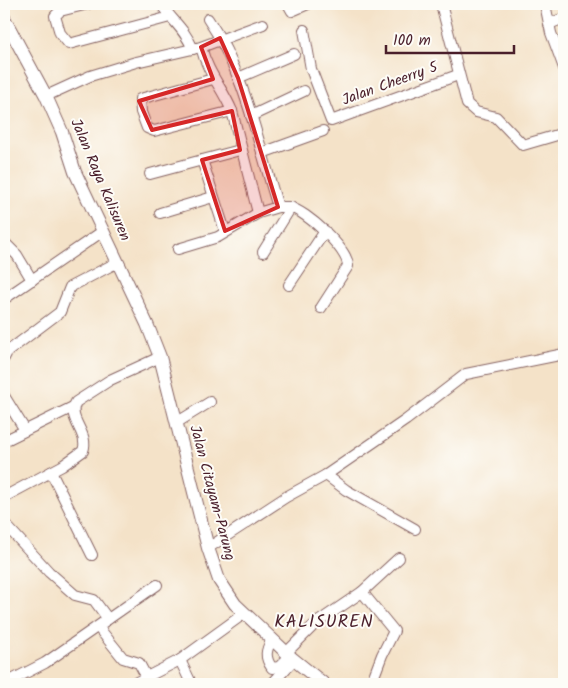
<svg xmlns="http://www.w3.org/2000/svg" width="568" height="688" font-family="Kalam,sans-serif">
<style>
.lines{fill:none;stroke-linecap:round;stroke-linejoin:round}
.minor-casing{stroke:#866362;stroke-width:12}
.major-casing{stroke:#866362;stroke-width:14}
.minor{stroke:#fff;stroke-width:10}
.major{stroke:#fff;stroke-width:12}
.marked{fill:#d62828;fill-opacity:0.2;stroke:#d62828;stroke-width:4;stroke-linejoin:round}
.labels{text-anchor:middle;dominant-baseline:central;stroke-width:4;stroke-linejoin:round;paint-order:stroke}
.street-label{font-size:15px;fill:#4a1f2b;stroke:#fdfcf7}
.quarter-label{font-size:18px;letter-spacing:1px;fill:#4a1f2b;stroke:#fdfcf7}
</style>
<rect width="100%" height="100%" fill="#fdfcf7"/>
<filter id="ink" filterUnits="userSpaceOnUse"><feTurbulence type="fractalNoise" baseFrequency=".02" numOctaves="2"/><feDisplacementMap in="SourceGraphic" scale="10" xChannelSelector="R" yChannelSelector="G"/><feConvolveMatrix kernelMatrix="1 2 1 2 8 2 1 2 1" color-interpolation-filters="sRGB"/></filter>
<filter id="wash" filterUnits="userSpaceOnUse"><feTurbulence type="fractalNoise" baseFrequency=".0096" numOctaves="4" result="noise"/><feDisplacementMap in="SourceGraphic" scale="20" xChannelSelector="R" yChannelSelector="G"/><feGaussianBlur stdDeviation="1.12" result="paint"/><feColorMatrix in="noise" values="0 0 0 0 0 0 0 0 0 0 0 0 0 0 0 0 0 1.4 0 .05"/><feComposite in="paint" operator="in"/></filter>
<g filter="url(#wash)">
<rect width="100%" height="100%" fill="#f4e2c8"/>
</g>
<g filter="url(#ink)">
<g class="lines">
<defs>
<g id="minor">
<polyline points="88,4 60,11 55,16 60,33 69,44 170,17"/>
<path d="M161,4C173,22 184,28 193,49"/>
<polyline points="288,4 292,11 308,4"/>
<polyline points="441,4 467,104 476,112 496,117 523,145 564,133"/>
<polyline points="545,4 551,33 564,68"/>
<path d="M208,19C246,75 258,144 278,207C281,207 286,207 289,207C306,211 348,249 348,266L321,308"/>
<polyline points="549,24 564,18"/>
<polyline points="304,30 311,69 331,121 458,75"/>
<polyline points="238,78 294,54"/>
<polyline points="213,79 140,99 141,112 147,128 154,131 232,111"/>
<polyline points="46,96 90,76 136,62 201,47 263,24"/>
<polyline points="251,116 304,91"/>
<polyline points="262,153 323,131"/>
<polyline points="202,160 225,231"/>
<polyline points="150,174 240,150"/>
<polyline points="160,213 213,197"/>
<polyline points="258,213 278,207"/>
<polyline points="4,242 17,255 32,280"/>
<path d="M178,249L218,237L258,213L232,111C222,87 208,74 201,47"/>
<polyline points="263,252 291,207"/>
<polyline points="289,285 325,231"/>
<polyline points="4,299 103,231"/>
<polyline points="4,358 7,352 60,312 70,287 118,262"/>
<polyline points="4,396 25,430"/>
<polyline points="176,423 210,402"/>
<polyline points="4,441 73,407"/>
<polyline points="51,472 92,555"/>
<polyline points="326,475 346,490 415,529"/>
<path d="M4,497L62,466L83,451C90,433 66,419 76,402L110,380L160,357"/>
<polyline points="4,523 49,572 75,595 94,600 108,619"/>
<polyline points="208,548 286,497 326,475 406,420 466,374 564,354"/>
<polyline points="362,592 394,631 382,655 371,684"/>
<polyline points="98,627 123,658 139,663 147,678"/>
<path d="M272,639C266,650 264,657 272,668L279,667L290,656"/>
<polyline points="287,652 315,624 362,592 399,558"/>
<polyline points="180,660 190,681"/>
<polyline points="4,684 45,663 157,585"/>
<polyline points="133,684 180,660 245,613"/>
<polyline points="272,684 290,664"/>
</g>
<polyline id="major" points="4,18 46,96 62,132 75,172 147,324 160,357 208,548 219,580 235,604 293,659 324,684"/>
</defs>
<use href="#minor" class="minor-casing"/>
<use href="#major" class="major-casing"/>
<use href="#minor" class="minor"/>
<use href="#major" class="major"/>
</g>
</g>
<path class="marked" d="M220,38L238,78L278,207L225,231L202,160L240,150L232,111L152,130L139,101L213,79L201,47Z"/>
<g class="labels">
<g class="street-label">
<text transform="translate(390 84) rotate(-20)">Jalan Cheerry 5</text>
<text transform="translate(100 180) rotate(67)">Jalan Raya Kalisuren</text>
<text transform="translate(212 493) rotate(75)">Jalan Citayam-Parung</text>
</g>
<g class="quarter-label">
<text x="324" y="622">KALISUREN</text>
</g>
</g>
<rect width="568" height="688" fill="none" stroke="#fdfcf7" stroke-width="20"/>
<path d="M386 45v8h128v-8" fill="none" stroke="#4a1f2b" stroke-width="2.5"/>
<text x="393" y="45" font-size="15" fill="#4a1f2b" stroke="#fdfcf7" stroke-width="4" paint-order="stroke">100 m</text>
</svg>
